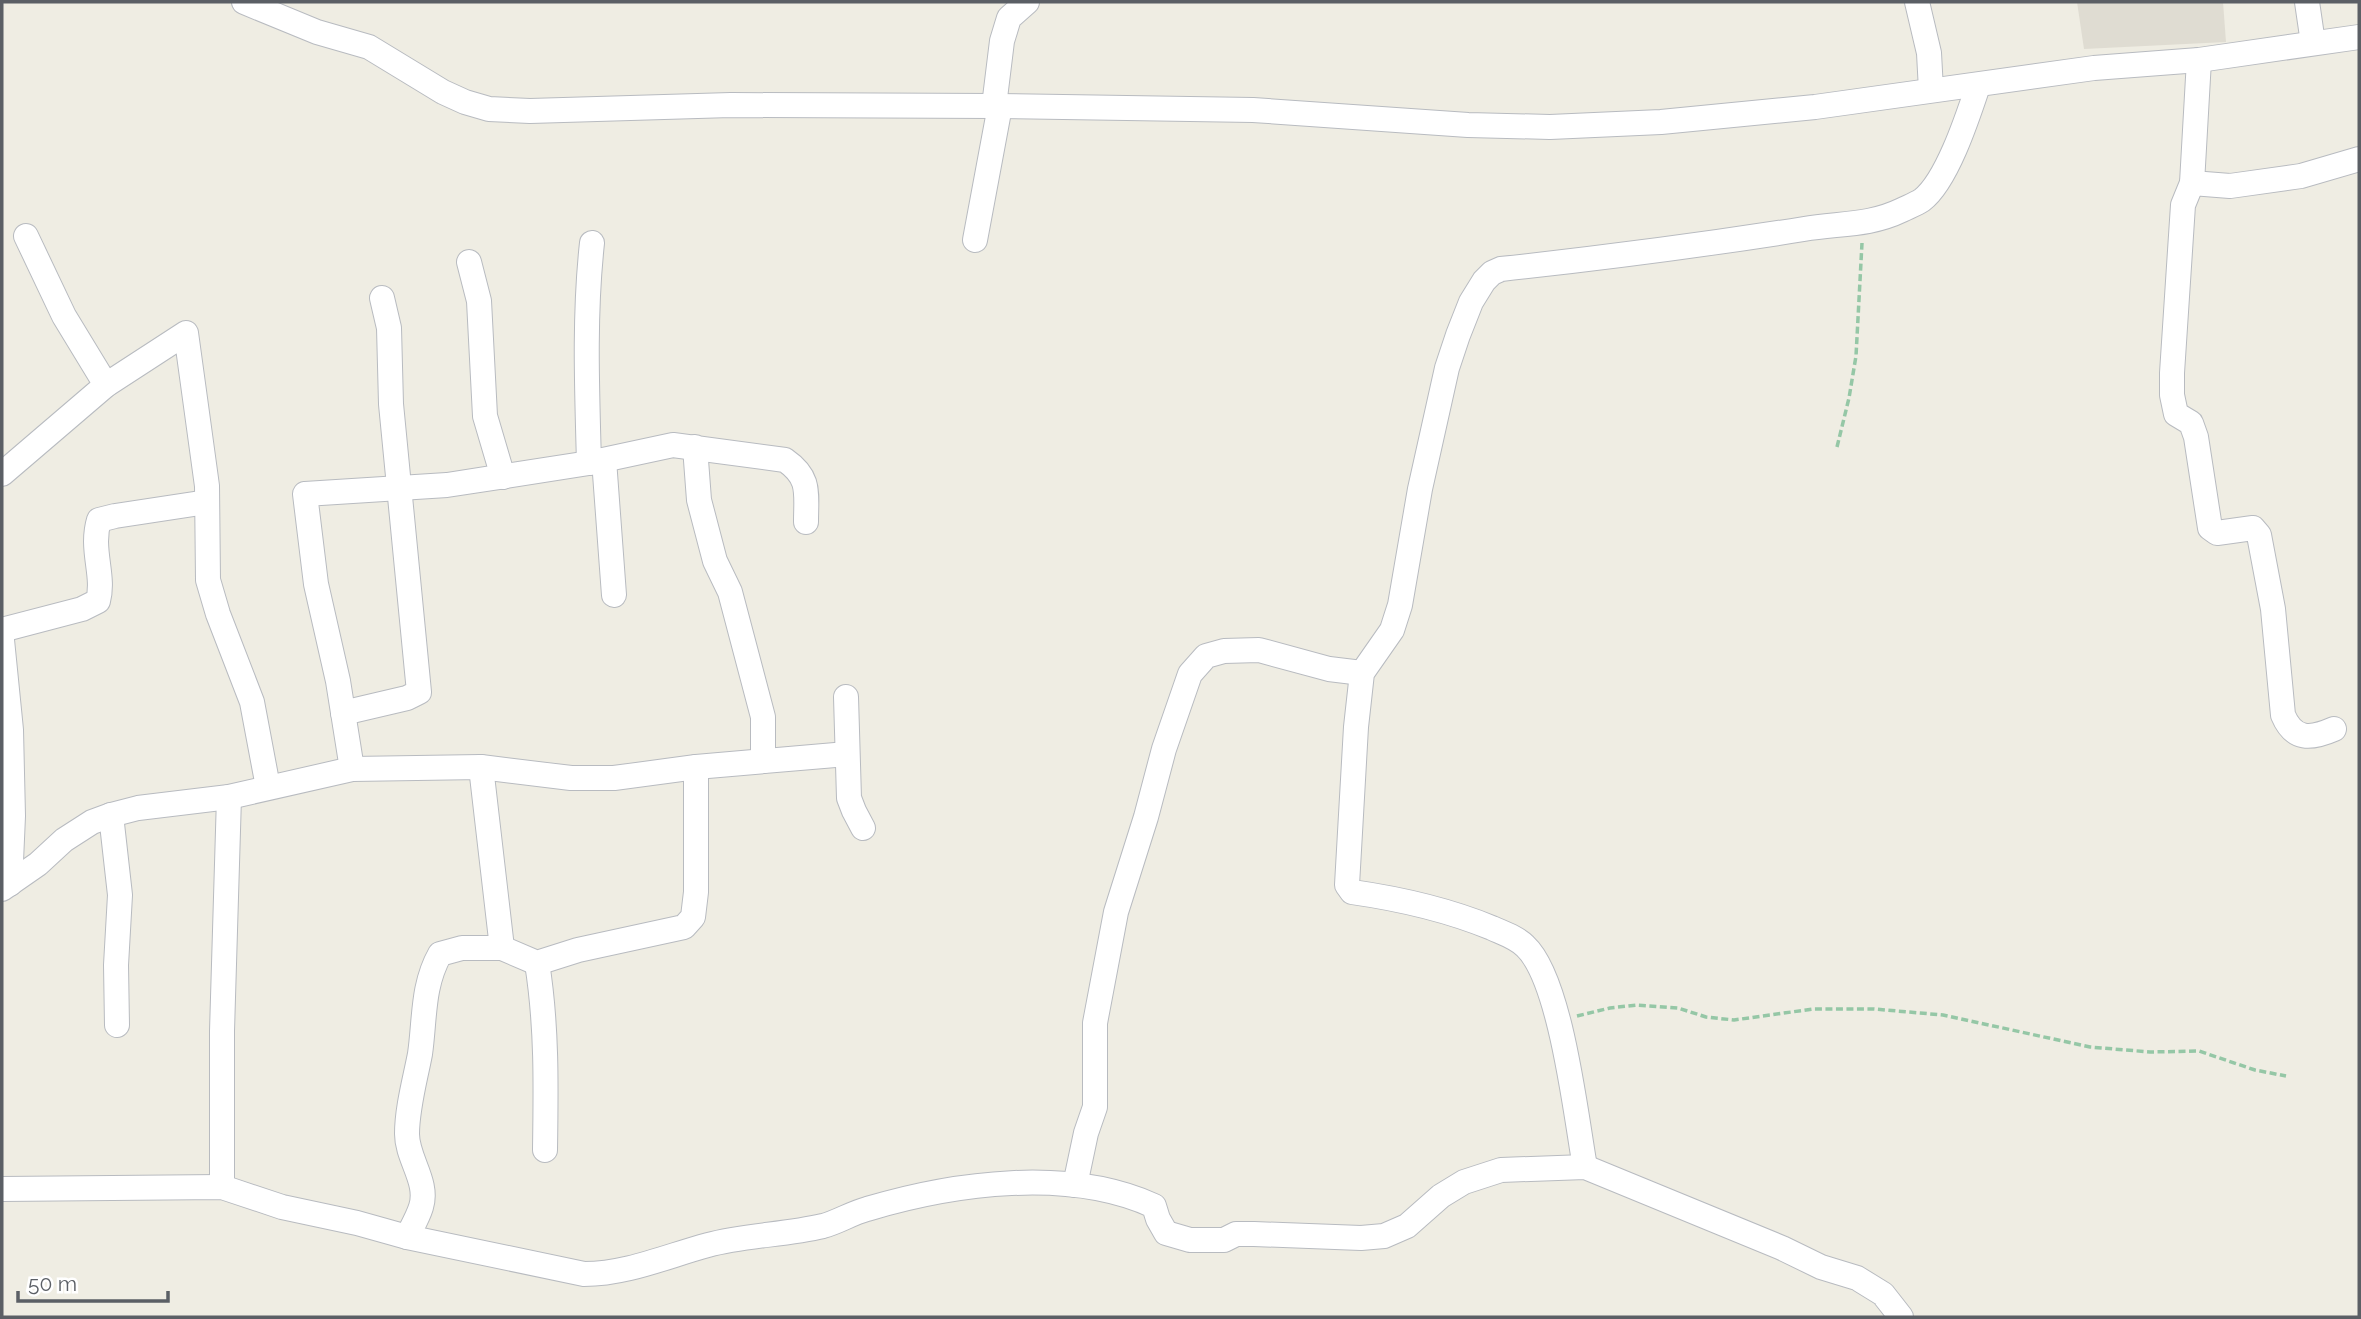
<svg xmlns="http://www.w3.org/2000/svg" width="2361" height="1319" font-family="Raleway,sans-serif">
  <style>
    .education { fill: #dfdcd2 }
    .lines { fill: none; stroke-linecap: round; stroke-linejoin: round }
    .minor-casing { stroke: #b8bbc0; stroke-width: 26 }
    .path { stroke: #95c7a6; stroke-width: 3.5; stroke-dasharray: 7 3.5; stroke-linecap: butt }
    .minor { stroke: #fff; stroke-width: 24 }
  </style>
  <rect width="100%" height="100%" fill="#efede3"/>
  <polygon class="education" points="2077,2 2223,2 2226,42 2084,49"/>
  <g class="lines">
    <g class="minor-casing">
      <g id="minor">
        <polyline points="244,2 317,32 369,47 443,92 465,102 489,109 530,111 731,105 994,106 1253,110 1468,125 1550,127 1661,122 1815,107 2094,68 2199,60 2359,37"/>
        <polyline points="1917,2 1929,53 1931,90"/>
        <polyline points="2307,2 2313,43"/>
        <path d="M2199 60 2192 183 2183 205 2172 373V395L2176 414 2191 423 2196 437 2210 528 2217 533 2253 528 2259 535 2273 609 2283 715C2294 741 2311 739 2334 729"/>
        <polyline points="994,106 1002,41 1009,18 1027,2"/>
        <polyline points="2192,183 2230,186 2301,176 2359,159"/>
        <polyline points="26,236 64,316 106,385"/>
        <polyline points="975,240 1000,106"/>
        <polyline points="469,262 479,301 485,416 503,477"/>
        <polyline points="695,447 699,500 715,561 730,592 763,717 763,761"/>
        <polyline points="604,460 614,595"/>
        <path d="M589 463C587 390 584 316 592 243"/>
        <polyline points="2,474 106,385 186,333 207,486 208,580 218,614 252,702 268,787"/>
        <path d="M2 630 82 609 98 601C105 575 90 550 99 520L115 516 207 502"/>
        <polyline points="2,640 11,730 13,816 10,884"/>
        <polyline points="846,697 849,798 854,811 863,828"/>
        <polyline points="343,713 407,698 419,692 391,404 389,328 382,298"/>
        <polyline points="481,767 502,948"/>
        <path d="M352 769 338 681 316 584 305 494 447 485 589 463 673 445 785 460C811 478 806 493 806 522"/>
        <polyline points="111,815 120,895 116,965 117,1025"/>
        <polyline points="2,889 38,864 64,840 92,822 111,815 138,808 229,797 352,769 481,767 571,778 614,778 696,767 847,754"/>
        <path d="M537 963C547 1025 546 1087 545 1150"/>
        <path d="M1585 1167C1576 1117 1561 979 1525 946 1516 937 1503 933 1492 928 1446 909 1401 899 1352 892L1347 885 1356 727 1362 673 1392 630 1400 605 1420 489 1447 368 1458 335 1471 302 1484 281 1492 273 1501 269C1603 258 1703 245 1804 229 1839 223 1869 226 1902 210 1908 207 1916 204 1922 200 1947 181 1968 116 1978 86"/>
        <polyline points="1075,1185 1086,1133 1095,1107 1095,1023 1116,912 1146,817 1164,749 1190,674 1206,656 1224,651 1259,650 1329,669 1362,673"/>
        <polyline points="222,1187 222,1031 229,797"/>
        <path d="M2 1189 222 1187 282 1207 357 1223 407 1237 584 1274C627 1274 667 1256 708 1245 745 1235 785 1235 823 1226 838 1222 852 1213 867 1209 954 1183 1069 1167 1154 1206L1158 1219 1166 1233 1190 1240H1224L1236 1234H1254L1361 1238 1384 1236 1407 1226 1441 1196 1464 1182 1501 1170 1585 1167 1782 1248 1821 1267 1857 1278 1883 1294 1901 1317"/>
        <path d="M407 1237C412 1227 418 1217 421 1207 429 1182 407 1159 407 1134 407 1108 415 1080 420 1054 425 1019 422 986 440 954L462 948H502L537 963 578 950 684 927 693 917 696 892V767"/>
      </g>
    </g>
    <g class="path">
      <polyline points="1837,447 1849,398 1856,356 1862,243"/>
      <polyline points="1577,1016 1610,1008 1637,1005 1678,1008 1706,1017 1734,1020 1813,1009 1874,1009 1943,1015 2090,1047 2150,1052 2199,1051 2255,1070 2286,1076"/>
    </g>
    <use href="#minor" class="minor"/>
  </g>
  <rect width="2361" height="1319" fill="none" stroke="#5b5f65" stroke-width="7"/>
  <path d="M18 1291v10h150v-10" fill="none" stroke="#5b5f65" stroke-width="3.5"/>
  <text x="28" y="1291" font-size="21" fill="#5b5f65" stroke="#ffffff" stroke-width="5" paint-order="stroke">50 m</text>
</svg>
